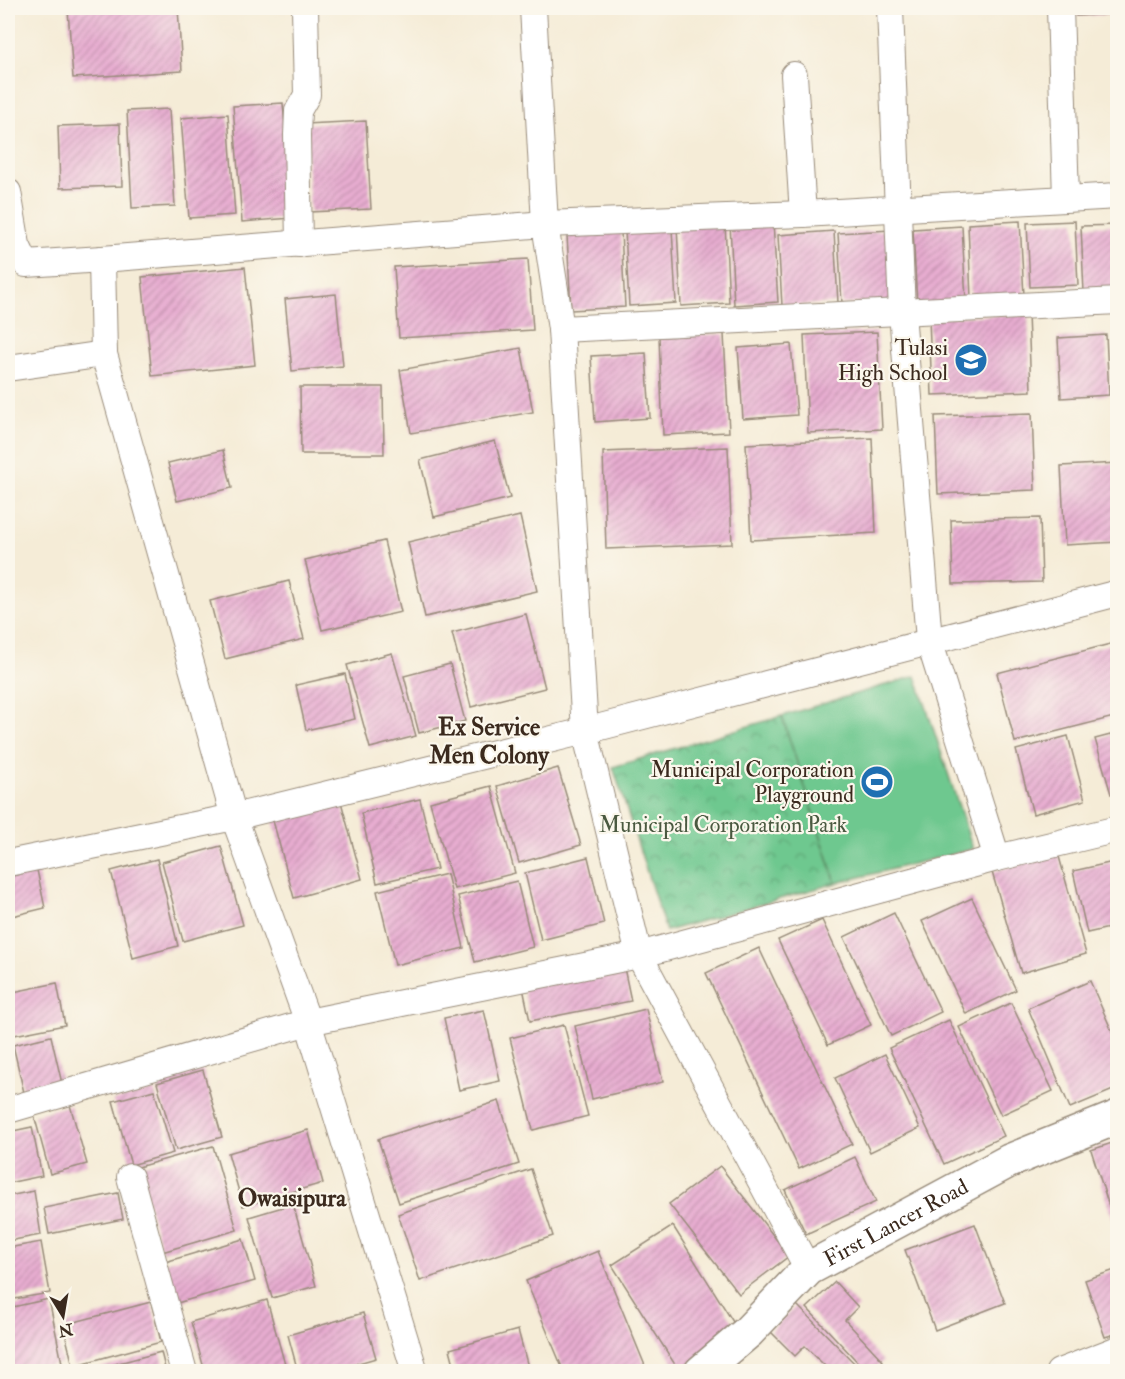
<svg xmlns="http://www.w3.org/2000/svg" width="1125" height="1379" font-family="'IM FELL Double Pica',serif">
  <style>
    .park { fill: url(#park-crowns); stroke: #547956; stroke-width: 1.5 }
    .pitch { fill: #6ec88f; stroke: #547956; stroke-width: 1.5 }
    .building { fill: url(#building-hatch) }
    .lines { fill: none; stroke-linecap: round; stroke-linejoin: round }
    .minor-casing { stroke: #988b7a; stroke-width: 28 }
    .tertiary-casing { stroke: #988b7a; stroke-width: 36 }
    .minor { stroke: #fff; stroke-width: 26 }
    .tertiary { stroke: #fff; stroke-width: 33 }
    .labels { text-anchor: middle; stroke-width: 4.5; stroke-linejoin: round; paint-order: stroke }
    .poi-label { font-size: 22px; fill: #3b2a1e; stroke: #fbf7ec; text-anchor: end }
    .park-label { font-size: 22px; fill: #4a5940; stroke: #fbf7ec }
    .street-label { font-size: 22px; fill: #3b2a1e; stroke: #fbf7ec }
    .neighbourhood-label { font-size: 24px; font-weight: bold; fill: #3b2a1e; stroke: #fbf7ec }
  </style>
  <defs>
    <pattern id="park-crowns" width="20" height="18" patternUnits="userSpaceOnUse" patternTransform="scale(1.5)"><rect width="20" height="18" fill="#6ec88f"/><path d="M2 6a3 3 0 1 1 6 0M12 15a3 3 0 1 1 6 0" fill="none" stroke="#5ca374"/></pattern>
    <pattern id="building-hatch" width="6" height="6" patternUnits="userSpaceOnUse" patternTransform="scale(1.5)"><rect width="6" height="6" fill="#e8add1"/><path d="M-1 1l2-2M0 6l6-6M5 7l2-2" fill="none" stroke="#bd8da9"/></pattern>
  </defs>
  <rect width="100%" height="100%" fill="#fbf7ec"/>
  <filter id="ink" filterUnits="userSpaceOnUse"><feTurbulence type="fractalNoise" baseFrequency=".0167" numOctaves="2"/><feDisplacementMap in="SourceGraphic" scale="12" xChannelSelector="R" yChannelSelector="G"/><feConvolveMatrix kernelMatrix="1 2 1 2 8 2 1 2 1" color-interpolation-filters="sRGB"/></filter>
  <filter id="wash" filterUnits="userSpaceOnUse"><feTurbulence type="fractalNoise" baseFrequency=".008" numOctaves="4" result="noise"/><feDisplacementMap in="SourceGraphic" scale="24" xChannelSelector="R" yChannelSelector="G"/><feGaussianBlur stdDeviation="1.35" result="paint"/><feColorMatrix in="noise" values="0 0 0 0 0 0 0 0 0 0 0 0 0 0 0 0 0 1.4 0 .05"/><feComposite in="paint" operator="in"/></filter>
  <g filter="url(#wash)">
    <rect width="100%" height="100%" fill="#f5ecd7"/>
    <polygon class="park" points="782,716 836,883 666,931 613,767"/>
    <polygon class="pitch" points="916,676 973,849 836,883 782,716"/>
    <g id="blocks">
      <g class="building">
        <polygon points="107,8 178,8 182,71 73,78 68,10"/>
        <polygon points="1076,8 1118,8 1118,14 1076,16"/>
        <polygon points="283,103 292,218 242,222 233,106"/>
        <polygon points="169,109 175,206 132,208 127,111"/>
        <polygon points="228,114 235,215 189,218 181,118"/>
        <polygon points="366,121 371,209 310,212 305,124"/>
        <polygon points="120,124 122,186 60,188 58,126"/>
        <polygon points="1020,221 1024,296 971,299 968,224"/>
        <polygon points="1075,221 1078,285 1030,287 1027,223"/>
        <polygon points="773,222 778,302 734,305 730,224"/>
        <polygon points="725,224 729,303 681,306 677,226"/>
        <polygon points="1118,225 1118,291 1084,293 1081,226"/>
        <polygon points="962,226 966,302 917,305 913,229"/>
        <polygon points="672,228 676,303 629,306 625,230"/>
        <polygon points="891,230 894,302 842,304 838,233"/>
        <polygon points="834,231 838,303 782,306 778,235"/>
        <polygon points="621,232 625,307 571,310 567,235"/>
        <polygon points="528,259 533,330 399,338 394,267"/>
        <polygon points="245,267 255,365 152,376 142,277"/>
        <polygon points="336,294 343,366 292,371 285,299"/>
        <polygon points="1028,314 1031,391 932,395 929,318"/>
        <polygon points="877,332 882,429 808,433 804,335"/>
        <polygon points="724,334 729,432 663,435 659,337"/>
        <polygon points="1106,335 1109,395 1061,398 1058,338"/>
        <polygon points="791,344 797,415 743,419 738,348"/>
        <polygon points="521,348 533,412 411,433 400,370"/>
        <polygon points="646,353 650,418 595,422 591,356"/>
        <polygon points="300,387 383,387 384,454 301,454"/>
        <polygon points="1032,413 1035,490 938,494 935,416"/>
        <polygon points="872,438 876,533 751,540 746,444"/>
        <polygon points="495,441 510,498 434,517 420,460"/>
        <polygon points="728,447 732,544 606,549 603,452"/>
        <polygon points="223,450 232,488 177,501 168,463"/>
        <polygon points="1118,463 1118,542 1065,545 1061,466"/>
        <polygon points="520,516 537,591 425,617 408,542"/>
        <polygon points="1040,518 1042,582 953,584 951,520"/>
        <polygon points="384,541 401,612 322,630 305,560"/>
        <polygon points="289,581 304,639 225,659 210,601"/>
        <polygon points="526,614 545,688 471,707 452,633"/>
        <polygon points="1118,642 1118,716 1015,742 997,673"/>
        <polygon points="392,653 416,736 370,748 347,665"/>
        <polygon points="450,664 465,721 419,733 404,676"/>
        <polygon points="345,674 355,719 306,730 296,685"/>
        <polygon points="1118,733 1118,792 1111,794 1095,739"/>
        <polygon points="1068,736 1085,800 1033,814 1016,750"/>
        <polygon points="558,768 581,845 519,863 497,786"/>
        <polygon points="491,786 515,873 454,889 430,802"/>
        <polygon points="340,798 362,879 294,898 272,817"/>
        <polygon points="420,799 437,869 377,883 361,813"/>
        <polygon points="221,846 243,925 183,941 162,862"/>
        <polygon points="1058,853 1086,954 1021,973 992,872"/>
        <polygon points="588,857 604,924 541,940 525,873"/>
        <polygon points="157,859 178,946 133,958 111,871"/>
        <polygon points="1118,861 1118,926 1087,933 1073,871"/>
        <polygon points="37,870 45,908 8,917 8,877"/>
        <polygon points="447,874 464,948 395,965 377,891"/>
        <polygon points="517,881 533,947 475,962 458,896"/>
        <polygon points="972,898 1016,990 966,1014 922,921"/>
        <polygon points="894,913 941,1012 891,1036 844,937"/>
        <polygon points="822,920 871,1025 828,1045 778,940"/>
        <polygon points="759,948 852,1144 799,1169 706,973"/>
        <polygon points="623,963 631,1001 530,1021 522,983"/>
        <polygon points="1090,981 1118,1045 1118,1088 1070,1108 1028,1008"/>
        <polygon points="57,983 65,1025 9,1036 8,993"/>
        <polygon points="1011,1003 1053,1091 1001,1115 959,1027"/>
        <polygon points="646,1009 663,1082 592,1099 575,1026"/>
        <polygon points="484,1010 500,1081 459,1090 444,1018"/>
        <polygon points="949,1020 1004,1136 944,1164 889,1048"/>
        <polygon points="564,1025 588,1116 533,1130 510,1038"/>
        <polygon points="51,1036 63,1088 25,1097 13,1045"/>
        <polygon points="885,1054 920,1128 870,1152 835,1078"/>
        <polygon points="203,1070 222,1137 176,1150 157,1083"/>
        <polygon points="154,1090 173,1153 131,1165 113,1101"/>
        <polygon points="499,1101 519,1164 399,1203 378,1139"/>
        <polygon points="70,1105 87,1164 50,1174 34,1115"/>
        <polygon points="32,1127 42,1176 8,1183 8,1132"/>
        <polygon points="308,1130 323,1183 243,1206 228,1153"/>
        <polygon points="1118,1141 1118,1231 1117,1231 1091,1150"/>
        <polygon points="213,1146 237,1230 162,1252 138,1167"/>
        <polygon points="855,1157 876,1202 806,1234 785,1190"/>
        <polygon points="720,1166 789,1256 739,1294 669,1204"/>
        <polygon points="531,1169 553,1236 420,1281 398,1214"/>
        <polygon points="34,1191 41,1235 8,1241 8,1196"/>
        <polygon points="118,1193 123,1219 49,1234 44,1208"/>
        <polygon points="293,1204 316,1286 272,1298 249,1217"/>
        <polygon points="975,1224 1005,1303 935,1330 905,1250"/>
        <polygon points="673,1226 740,1333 679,1371 612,1265"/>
        <polygon points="243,1239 255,1281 177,1303 165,1262"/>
        <polygon points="41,1242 50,1293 8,1300 8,1248"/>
        <polygon points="598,1251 646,1368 637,1372 564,1372 526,1281"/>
        <polygon points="1118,1269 1118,1333 1105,1337 1085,1280"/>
        <polygon points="835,1282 858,1307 845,1320 883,1361 872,1372 867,1372 807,1308"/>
        <polygon points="49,1299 62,1363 22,1372 9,1372 8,1308"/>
        <polygon points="267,1300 287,1372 205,1372 191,1322"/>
        <polygon points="151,1302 161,1342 73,1366 63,1325"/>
        <polygon points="797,1305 863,1372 831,1372 805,1346 795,1356 770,1331"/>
        <polygon points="363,1313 376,1358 328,1372 298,1372 288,1335"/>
        <polygon points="518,1330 528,1367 510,1372 456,1372 450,1349"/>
        <polygon points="161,1352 166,1372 88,1372 88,1371"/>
      </g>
    </g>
  </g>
  <g filter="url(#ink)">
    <use href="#blocks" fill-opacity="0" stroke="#988b7a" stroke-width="1.5"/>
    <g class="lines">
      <g class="minor-casing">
        <g id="minor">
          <polyline points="533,8 545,224 561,329 585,731 639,955 808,1269"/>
          <polyline points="890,8 902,313 929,640 997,858"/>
          <polyline points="1060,8 1066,198"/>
          <polyline points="794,75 803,214"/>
          <polyline points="8,192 17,245 26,264 102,259 545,224 803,214 1118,196"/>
          <polyline points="299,244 297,135 298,111 307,95 305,8"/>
          <polyline points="102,259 104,354 234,817 308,1022 415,1372"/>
          <polyline points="561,329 1118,301"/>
          <polyline points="8,368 104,354"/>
          <polyline points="8,863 234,817 585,731 1118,593"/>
          <polyline points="8,1110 308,1022 639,955 997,858 1118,829"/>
          <polyline points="130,1177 184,1372"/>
          <polyline points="1059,1372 1118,1349"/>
        </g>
      </g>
      <g class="tertiary-casing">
        <g id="tertiary">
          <path id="s1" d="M701 1372 748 1332 808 1269 1009 1161 1118 1117"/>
        </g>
      </g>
      <use href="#minor" class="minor"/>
      <use href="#tertiary" class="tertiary"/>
    </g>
  </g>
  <defs>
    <g id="university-disc" transform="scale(1.725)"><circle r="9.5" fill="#1f6fb2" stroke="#fbf7ec"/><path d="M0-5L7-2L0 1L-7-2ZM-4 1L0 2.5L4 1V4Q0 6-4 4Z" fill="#fff"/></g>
    <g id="stadium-disc" transform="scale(1.725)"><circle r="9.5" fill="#1f6fb2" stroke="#fbf7ec"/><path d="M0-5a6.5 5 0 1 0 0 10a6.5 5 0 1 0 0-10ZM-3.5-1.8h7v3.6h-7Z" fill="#fff"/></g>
  </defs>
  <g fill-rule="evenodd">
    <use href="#university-disc" x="971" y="360"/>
    <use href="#stadium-disc" x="877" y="782"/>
  </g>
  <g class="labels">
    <g class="poi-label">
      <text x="948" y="355">Tulasi<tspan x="948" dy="25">High School</tspan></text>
      <text x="854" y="777">Municipal Corporation<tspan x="854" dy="25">Playground</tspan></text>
    </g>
    <g class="park-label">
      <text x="723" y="832">Municipal Corporation Park</text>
    </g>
    <g class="street-label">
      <text dy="8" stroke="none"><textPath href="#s1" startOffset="248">First Lancer Road</textPath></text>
    </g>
    <g class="neighbourhood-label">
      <text x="489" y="735">Ex Service<tspan x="489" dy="28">Men Colony</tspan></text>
      <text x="292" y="1206">Owaisipura</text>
    </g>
  </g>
  <rect width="1125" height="1379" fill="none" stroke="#fbf7ec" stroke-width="30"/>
  <g transform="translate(63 1316) rotate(169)" stroke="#fbf7ec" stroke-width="4.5" paint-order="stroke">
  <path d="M0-4.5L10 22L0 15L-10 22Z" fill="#3b2a1e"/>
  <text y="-9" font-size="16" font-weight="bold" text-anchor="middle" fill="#3b2a1e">N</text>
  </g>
</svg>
